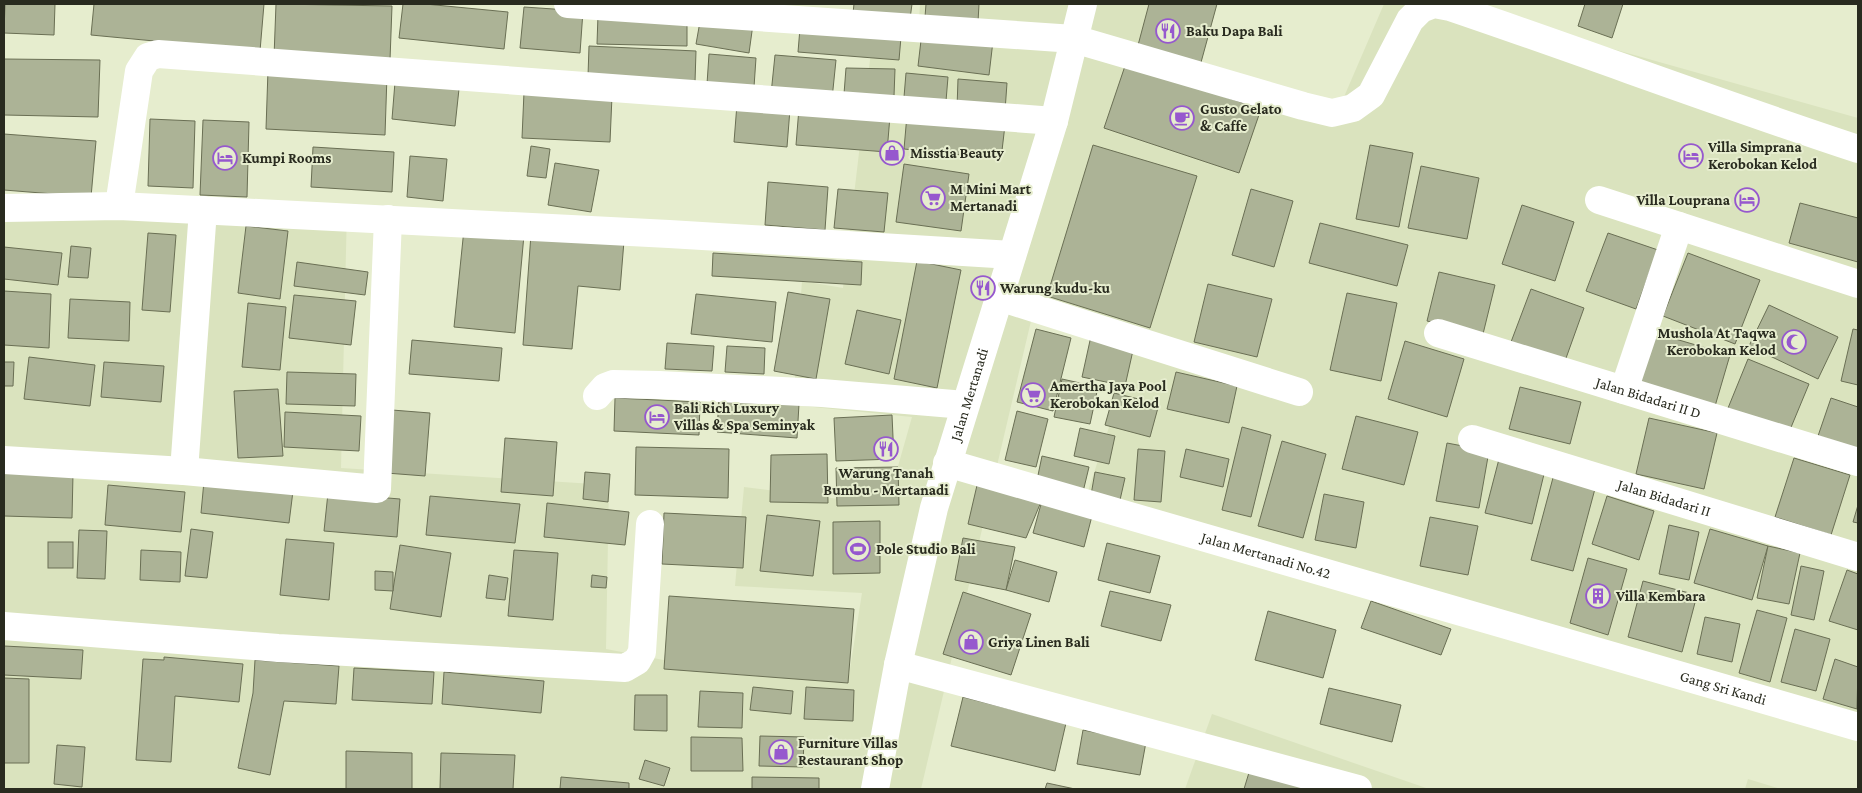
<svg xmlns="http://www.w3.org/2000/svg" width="1862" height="793" font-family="'Crimson Pro',serif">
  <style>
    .built { fill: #dae3be }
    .building { fill: #acb396; stroke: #6a6f54 }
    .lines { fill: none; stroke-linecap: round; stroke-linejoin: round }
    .minor { stroke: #fff; stroke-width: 28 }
    .tertiary { stroke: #fff; stroke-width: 28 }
    .labels { text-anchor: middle; stroke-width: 4; stroke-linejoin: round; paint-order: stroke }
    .poi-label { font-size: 15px; font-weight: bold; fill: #292b1f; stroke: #e6edce; text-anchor: start }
    .street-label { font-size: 15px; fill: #292b1f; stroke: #e6edce }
  </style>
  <rect width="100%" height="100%" fill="#e6edce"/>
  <g class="built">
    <polygon points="920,4 1188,4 1166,65 1331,127 1384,4 1453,4 1858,118 1858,732 1088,491 1138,339 1035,304 921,789 4,789 4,205 347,208 341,468 609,485 606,649 674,662 849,675 862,593 735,586 744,487 887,505 912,417 793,405 802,281 843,288 874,26 918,36"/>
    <polygon points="1212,714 1429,789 1185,789"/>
    <polygon points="1748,779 1781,789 1745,789"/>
  </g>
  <g class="building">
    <polygon points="5,4 55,4 54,35 4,33"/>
    <polygon points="94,4 264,4 260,51 91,35"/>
    <polygon points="276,4 392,6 390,60 274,57"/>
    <polygon points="403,4 425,4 508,12 504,49 399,38"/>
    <polygon points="854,4 912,4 910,19 853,13"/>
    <polygon points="926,4 979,4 978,22 925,17"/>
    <polygon points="1149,4 1217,4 1200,66 1137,49"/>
    <polygon points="1585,4 1623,4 1612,38 1578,26"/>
    <polygon points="524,7 583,11 580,53 520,48"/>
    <polygon points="598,15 687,18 687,46 597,44"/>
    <polygon points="701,16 753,24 749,53 696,44"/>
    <polygon points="800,28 901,37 899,60 798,52"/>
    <polygon points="922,32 993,41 989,75 918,66"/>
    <polygon points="589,46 696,51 695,82 588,76"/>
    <polygon points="709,54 756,58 754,87 707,84"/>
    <polygon points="775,55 836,60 832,99 771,94"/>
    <polygon points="4,59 100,60 98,117 4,115"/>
    <polygon points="1126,63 1261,109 1239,173 1104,128"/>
    <polygon points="846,68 895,69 894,96 844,94"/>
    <polygon points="268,70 387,75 385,135 266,129"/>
    <polygon points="906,73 948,77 946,101 904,97"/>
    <polygon points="958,79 1007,83 1005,111 957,108"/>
    <polygon points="395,82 459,89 455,126 392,119"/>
    <polygon points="524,92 612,96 610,142 522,138"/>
    <polygon points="737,104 790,109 787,147 734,142"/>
    <polygon points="799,108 890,116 887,152 796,145"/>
    <polygon points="907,115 1005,125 1001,159 904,149"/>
    <polygon points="150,119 195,121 193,188 148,186"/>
    <polygon points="203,120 249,122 247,197 200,195"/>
    <polygon points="4,134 96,141 91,197 4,190"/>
    <polygon points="1093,145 1197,176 1150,328 1047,296"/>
    <polygon points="1370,145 1413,153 1399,227 1356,219"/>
    <polygon points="531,146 550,149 546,178 527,176"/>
    <polygon points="313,147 394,152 392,192 311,187"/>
    <polygon points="410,156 447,159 443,201 407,197"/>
    <polygon points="555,163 599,170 591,212 548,205"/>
    <polygon points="904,164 969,174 961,231 896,222"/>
    <polygon points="1421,166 1479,178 1467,239 1408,228"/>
    <polygon points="768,182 828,187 825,230 765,225"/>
    <polygon points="838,189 888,193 884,232 834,228"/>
    <polygon points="1251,189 1293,201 1274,267 1232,255"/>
    <polygon points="1800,203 1858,218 1858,262 1789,243"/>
    <polygon points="1522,205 1574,222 1555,281 1502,264"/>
    <polygon points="1320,223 1408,245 1397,286 1309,263"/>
    <polygon points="246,226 288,231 280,299 238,293"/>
    <polygon points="464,229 524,235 515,333 454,327"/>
    <polygon points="148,233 176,235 170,312 142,310"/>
    <polygon points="1608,233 1658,250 1636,309 1586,291"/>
    <polygon points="531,234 624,241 620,290 578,286 572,349 523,345"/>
    <polygon points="71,246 91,248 88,278 68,277"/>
    <polygon points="4,247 62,253 58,285 4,279"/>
    <polygon points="713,253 862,262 861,285 712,276"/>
    <polygon points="1688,253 1760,280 1735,344 1663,316"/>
    <polygon points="917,261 961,270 937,388 894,379"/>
    <polygon points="297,262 368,272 365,295 294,286"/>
    <polygon points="1439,272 1495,285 1483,334 1427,321"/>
    <polygon points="1208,284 1272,299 1257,357 1194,342"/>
    <polygon points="1531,289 1584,308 1565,361 1511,342"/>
    <polygon points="4,291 51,294 49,348 4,345"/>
    <polygon points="788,292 830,299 816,379 774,371"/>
    <polygon points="1347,293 1397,303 1381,381 1330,370"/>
    <polygon points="696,294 776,302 772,342 691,334"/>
    <polygon points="294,295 356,301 351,345 289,338"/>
    <polygon points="70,299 130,302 129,341 68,338"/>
    <polygon points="248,303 286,307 280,370 242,367"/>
    <polygon points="1769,305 1838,337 1818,379 1749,346"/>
    <polygon points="857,310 901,320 889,374 845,364"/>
    <polygon points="1036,329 1071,338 1053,411 1017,402"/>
    <polygon points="1853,329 1858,330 1858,385 1841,381"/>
    <polygon points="1655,333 1730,355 1713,413 1637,392"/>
    <polygon points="1091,336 1134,346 1125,386 1082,377"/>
    <polygon points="412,340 502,348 499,381 409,374"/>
    <polygon points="1405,341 1464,359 1447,417 1388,399"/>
    <polygon points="667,343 714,346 712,371 665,369"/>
    <polygon points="727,346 765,348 764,374 725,372"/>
    <polygon points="29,357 95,365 90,406 24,399"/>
    <polygon points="1748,359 1809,384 1787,437 1726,413"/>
    <polygon points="4,362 14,362 13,386 4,386"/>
    <polygon points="104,362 164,366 161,402 101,397"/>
    <polygon points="287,372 356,374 355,406 286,404"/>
    <polygon points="1176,372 1237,386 1229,423 1167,409"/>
    <polygon points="1062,379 1098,387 1090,424 1054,417"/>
    <polygon points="1520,387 1581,402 1570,444 1509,429"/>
    <polygon points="278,389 283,456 238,458 234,391"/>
    <polygon points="1114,393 1159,404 1150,437 1105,425"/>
    <polygon points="615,398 700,402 699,435 614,431"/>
    <polygon points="719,398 799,404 797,438 717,432"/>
    <polygon points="1831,398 1858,407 1858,449 1818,436"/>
    <polygon points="392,410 430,413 425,476 386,473"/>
    <polygon points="1017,411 1048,419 1036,467 1005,460"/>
    <polygon points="285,412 361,416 359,451 284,447"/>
    <polygon points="892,415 894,459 836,461 834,418"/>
    <polygon points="1356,416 1418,432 1404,485 1342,469"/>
    <polygon points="1649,418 1717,433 1704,489 1636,474"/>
    <polygon points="1242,427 1271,435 1251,517 1222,510"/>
    <polygon points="1080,428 1115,436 1109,464 1074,456"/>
    <polygon points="505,438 557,442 553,496 501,492"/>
    <polygon points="1282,441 1326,454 1303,538 1258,526"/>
    <polygon points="1447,443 1489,451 1479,508 1436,501"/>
    <polygon points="636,447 729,449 728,498 635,495"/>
    <polygon points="1138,449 1165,451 1161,502 1134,500"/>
    <polygon points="1186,449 1229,459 1223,487 1180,477"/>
    <polygon points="827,454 828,503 770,502 771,455"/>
    <polygon points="1042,456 1089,467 1082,496 1036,485"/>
    <polygon points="1794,458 1850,475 1831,535 1775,517"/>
    <polygon points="1499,459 1545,470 1532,524 1485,513"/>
    <polygon points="898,467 899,505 837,506 836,468"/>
    <polygon points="4,472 73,474 72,518 4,516"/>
    <polygon points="585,472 610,474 608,502 583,499"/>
    <polygon points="1095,472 1125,478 1120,500 1091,495"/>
    <polygon points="1554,474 1596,485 1573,571 1531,560"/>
    <polygon points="204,481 293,491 289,523 201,513"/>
    <polygon points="978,481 1043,497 1026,538 968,524"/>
    <polygon points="108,485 185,492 181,532 105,525"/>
    <polygon points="328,493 400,499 397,537 324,531"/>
    <polygon points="1324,494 1364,502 1356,548 1315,540"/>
    <polygon points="430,496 520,504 515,543 426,535"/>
    <polygon points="1607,496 1654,511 1639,560 1592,544"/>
    <polygon points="1043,497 1093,512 1084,547 1033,533"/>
    <polygon points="547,503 629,512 625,545 544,537"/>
    <polygon points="1858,505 1858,523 1853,522"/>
    <polygon points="664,513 746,517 743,568 662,564"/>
    <polygon points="767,515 820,521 813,576 760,571"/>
    <polygon points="1430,517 1478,526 1468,575 1420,566"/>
    <polygon points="880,521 880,573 833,574 833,522"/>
    <polygon points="1669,525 1699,532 1689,580 1659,574"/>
    <polygon points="191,529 213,532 207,578 185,576"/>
    <polygon points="1710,529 1768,546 1752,600 1694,583"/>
    <polygon points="79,530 107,531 105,579 77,578"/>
    <polygon points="963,538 1015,547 1006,590 955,580"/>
    <polygon points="286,539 334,543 329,600 280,595"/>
    <rect x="48" y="542" width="25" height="26"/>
    <polygon points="1107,543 1160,556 1150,593 1098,580"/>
    <polygon points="400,545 451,553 441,617 390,609"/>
    <polygon points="1768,546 1800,553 1789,604 1757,598"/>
    <polygon points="141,550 181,552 180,582 140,580"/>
    <polygon points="514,550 558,553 553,620 508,616"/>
    <polygon points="1588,558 1627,569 1608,635 1570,623"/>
    <polygon points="1015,560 1057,572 1049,602 1006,590"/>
    <polygon points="1801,566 1824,571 1814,620 1791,615"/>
    <polygon points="1847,570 1858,574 1858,630 1829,621"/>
    <polygon points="375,571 393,572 393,591 375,590"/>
    <polygon points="489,575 508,578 505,600 486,598"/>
    <polygon points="592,575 607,577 606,588 591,587"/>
    <polygon points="1643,581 1697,595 1682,652 1628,637"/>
    <polygon points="1110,591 1171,605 1161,641 1101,626"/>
    <polygon points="963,592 1031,614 1011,675 943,654"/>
    <polygon points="669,596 854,609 848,683 664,669"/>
    <polygon points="1371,601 1451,629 1441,655 1361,628"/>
    <polygon points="1757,610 1787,618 1770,682 1739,673"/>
    <polygon points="1268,611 1336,630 1323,678 1255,660"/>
    <polygon points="1705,617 1740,624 1732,662 1697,654"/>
    <polygon points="1795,629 1830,639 1816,691 1781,682"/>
    <polygon points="4,646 83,650 81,679 4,675"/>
    <polygon points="164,657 243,664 239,702 175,696 171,762 136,760 143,659 164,660"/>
    <polygon points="1835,659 1858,667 1857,709 1823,699"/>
    <polygon points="255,660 339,666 336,704 284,701 270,775 238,768 253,693"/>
    <polygon points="354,668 434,672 432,704 352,700"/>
    <polygon points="444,672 544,681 541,713 442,704"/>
    <polygon points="4,678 29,679 29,763 4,763"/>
    <polygon points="753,687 793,691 791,714 750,710"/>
    <polygon points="806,687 854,690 853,721 804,719"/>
    <polygon points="1329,688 1401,705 1392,742 1320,724"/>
    <polygon points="700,691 743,693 742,728 698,727"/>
    <polygon points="635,695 667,695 667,731 634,730"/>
    <polygon points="963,697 1066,723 1055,771 951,746"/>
    <polygon points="1083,730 1146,742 1140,775 1077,764"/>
    <polygon points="760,736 804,737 803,767 759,766"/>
    <polygon points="691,737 742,738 743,771 691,771"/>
    <polygon points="57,745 85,747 82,787 54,784"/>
    <polygon points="346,751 412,753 412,789 346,789"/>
    <polygon points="441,753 515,755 513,789 440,789"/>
    <polygon points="645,760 670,768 664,786 639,779"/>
    <polygon points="1251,766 1329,789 1244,789"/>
    <polygon points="561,777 629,783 629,789 560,789"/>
    <polygon points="752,777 819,778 819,789 752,789"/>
    <polygon points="1047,783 1075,789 1045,789"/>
  </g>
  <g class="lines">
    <g class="minor">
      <path d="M568 4 1074 39 1303 106 1332 113 1353 108 1371 95 1410 20 1421 9 1434 4 1450 7C1586 53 1721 104 1858 149"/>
      <polyline points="1599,200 1858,284"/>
      <polyline points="119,206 139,71 148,57 158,54 1054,121"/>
      <polyline points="4,208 119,206 669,234 1012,255"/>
      <polyline points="999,297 1299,392"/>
      <path id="s1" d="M1438 333 1858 462"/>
      <polyline points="1624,390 1679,226"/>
      <polyline points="597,396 605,387 613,384 659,385 822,393 965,405"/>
      <path id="s2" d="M1472 439 1858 557"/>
      <polyline points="4,460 184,471 377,489 388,219"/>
      <path id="s3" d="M947 463 1858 727"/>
      <polyline points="184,471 203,210"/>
      <polyline points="4,626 278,648 625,668 637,661 642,652 650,524"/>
      <polyline points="898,665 1358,789"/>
    </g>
    <path class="tertiary" id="s4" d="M875 789 898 665 934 508 1054 121 1083 4"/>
  </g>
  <defs>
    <g id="restaurant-ring" transform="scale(1.25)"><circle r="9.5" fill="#e6edce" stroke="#9658ce" stroke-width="1.5"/><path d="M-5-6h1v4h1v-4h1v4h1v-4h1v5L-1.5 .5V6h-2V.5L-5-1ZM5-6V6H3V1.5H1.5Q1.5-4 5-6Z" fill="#9658ce"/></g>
    <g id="cafe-ring" transform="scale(1.25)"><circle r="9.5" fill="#e6edce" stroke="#9658ce" stroke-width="1.5"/><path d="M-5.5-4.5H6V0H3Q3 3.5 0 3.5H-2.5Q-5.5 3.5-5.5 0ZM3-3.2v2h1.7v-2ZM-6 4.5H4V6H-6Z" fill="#9658ce"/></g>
    <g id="shop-ring" transform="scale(1.25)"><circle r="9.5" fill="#e6edce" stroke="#9658ce" stroke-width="1.5"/><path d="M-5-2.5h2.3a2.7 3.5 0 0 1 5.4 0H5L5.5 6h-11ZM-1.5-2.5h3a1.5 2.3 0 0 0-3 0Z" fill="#9658ce"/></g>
    <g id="hotel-ring" transform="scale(1.25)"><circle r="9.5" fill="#e6edce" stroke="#9658ce" stroke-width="1.5"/><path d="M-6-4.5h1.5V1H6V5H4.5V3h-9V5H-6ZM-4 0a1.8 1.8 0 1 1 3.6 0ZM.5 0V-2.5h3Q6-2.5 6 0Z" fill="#9658ce"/></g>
    <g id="supermarket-ring" transform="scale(1.25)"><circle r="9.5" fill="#e6edce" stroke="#9658ce" stroke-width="1.5"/><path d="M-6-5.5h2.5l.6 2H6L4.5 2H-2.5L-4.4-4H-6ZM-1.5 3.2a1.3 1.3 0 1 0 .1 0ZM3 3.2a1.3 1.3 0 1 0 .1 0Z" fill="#9658ce"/></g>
    <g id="mosque-ring" transform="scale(1.25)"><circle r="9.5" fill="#e6edce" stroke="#9658ce" stroke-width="1.5"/><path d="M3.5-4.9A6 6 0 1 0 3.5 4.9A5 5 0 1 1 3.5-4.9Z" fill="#9658ce"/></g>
    <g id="stadium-ring" transform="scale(1.25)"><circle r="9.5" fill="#e6edce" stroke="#9658ce" stroke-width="1.5"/><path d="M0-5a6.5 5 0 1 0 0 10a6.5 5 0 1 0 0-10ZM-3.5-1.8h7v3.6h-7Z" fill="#9658ce"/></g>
    <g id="building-ring" transform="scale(1.25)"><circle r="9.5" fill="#e6edce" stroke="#9658ce" stroke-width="1.5"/><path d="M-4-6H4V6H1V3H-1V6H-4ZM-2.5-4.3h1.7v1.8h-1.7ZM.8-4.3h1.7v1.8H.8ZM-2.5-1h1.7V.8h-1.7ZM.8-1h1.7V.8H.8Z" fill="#9658ce"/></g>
  </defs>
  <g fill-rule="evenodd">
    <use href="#restaurant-ring" x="1168" y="31"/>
    <use href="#cafe-ring" x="1182" y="118"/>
    <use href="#shop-ring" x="892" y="153"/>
    <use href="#hotel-ring" x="1691" y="156"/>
    <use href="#hotel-ring" x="225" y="158"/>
    <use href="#supermarket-ring" x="933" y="198"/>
    <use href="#hotel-ring" x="1747" y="200"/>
    <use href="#restaurant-ring" x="983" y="288"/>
    <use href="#mosque-ring" x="1794" y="342"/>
    <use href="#supermarket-ring" x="1033" y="395"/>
    <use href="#hotel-ring" x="657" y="417"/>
    <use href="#restaurant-ring" x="886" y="449"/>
    <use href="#stadium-ring" x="858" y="549"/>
    <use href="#building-ring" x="1598" y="596"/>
    <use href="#shop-ring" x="971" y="642"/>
    <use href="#shop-ring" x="781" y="752"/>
  </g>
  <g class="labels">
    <g class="poi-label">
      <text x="1186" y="36">Baku Dapa Bali</text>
      <text x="1200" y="114">Gusto Gelato<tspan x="1200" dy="17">&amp; Caffe</tspan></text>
      <text x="1708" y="152">Villa Simprana<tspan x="1708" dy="17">Kerobokan Kelod</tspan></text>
      <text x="910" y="158">Misstia Beauty</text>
      <text x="242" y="163">Kumpi Rooms</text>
      <text x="950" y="194">M Mini Mart<tspan x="950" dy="17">Mertanadi</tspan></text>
      <text x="1730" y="205" text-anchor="end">Villa Louprana</text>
      <text x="1000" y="293">Warung kudu-ku</text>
      <text x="1776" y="338" text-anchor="end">Mushola At Taqwa<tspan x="1776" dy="17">Kerobokan Kelod</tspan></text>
      <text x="1050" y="391">Amertha Jaya Pool<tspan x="1050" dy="17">Kerobokan Kelod</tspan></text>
      <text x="674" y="413">Bali Rich Luxury<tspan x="674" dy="17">Villas &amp; Spa Seminyak</tspan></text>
      <text x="886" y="478" text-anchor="middle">Warung Tanah<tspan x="886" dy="17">Bumbu - Mertanadi</tspan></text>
      <text x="876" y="554">Pole Studio Bali</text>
      <text x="1616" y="601">Villa Kembara</text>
      <text x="988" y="647">Griya Linen Bali</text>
      <text x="798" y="748">Furniture Villas<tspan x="798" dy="17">Restaurant Shop</tspan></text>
    </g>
    <g class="street-label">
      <text dy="5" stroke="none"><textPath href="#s4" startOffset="406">Jalan Mertanadi</textPath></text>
      <text dy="5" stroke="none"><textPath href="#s1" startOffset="220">Jalan Bidadari II D</textPath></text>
      <text dy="5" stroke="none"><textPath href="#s2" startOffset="201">Jalan Bidadari II</textPath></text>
      <text dy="5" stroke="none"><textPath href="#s3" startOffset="332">Jalan Mertanadi No.42</textPath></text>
      <text dy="5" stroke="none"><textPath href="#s3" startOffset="808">Gang Sri Kandi</textPath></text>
    </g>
  </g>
  <rect width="1862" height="793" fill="none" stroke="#292b1f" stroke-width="10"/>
</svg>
